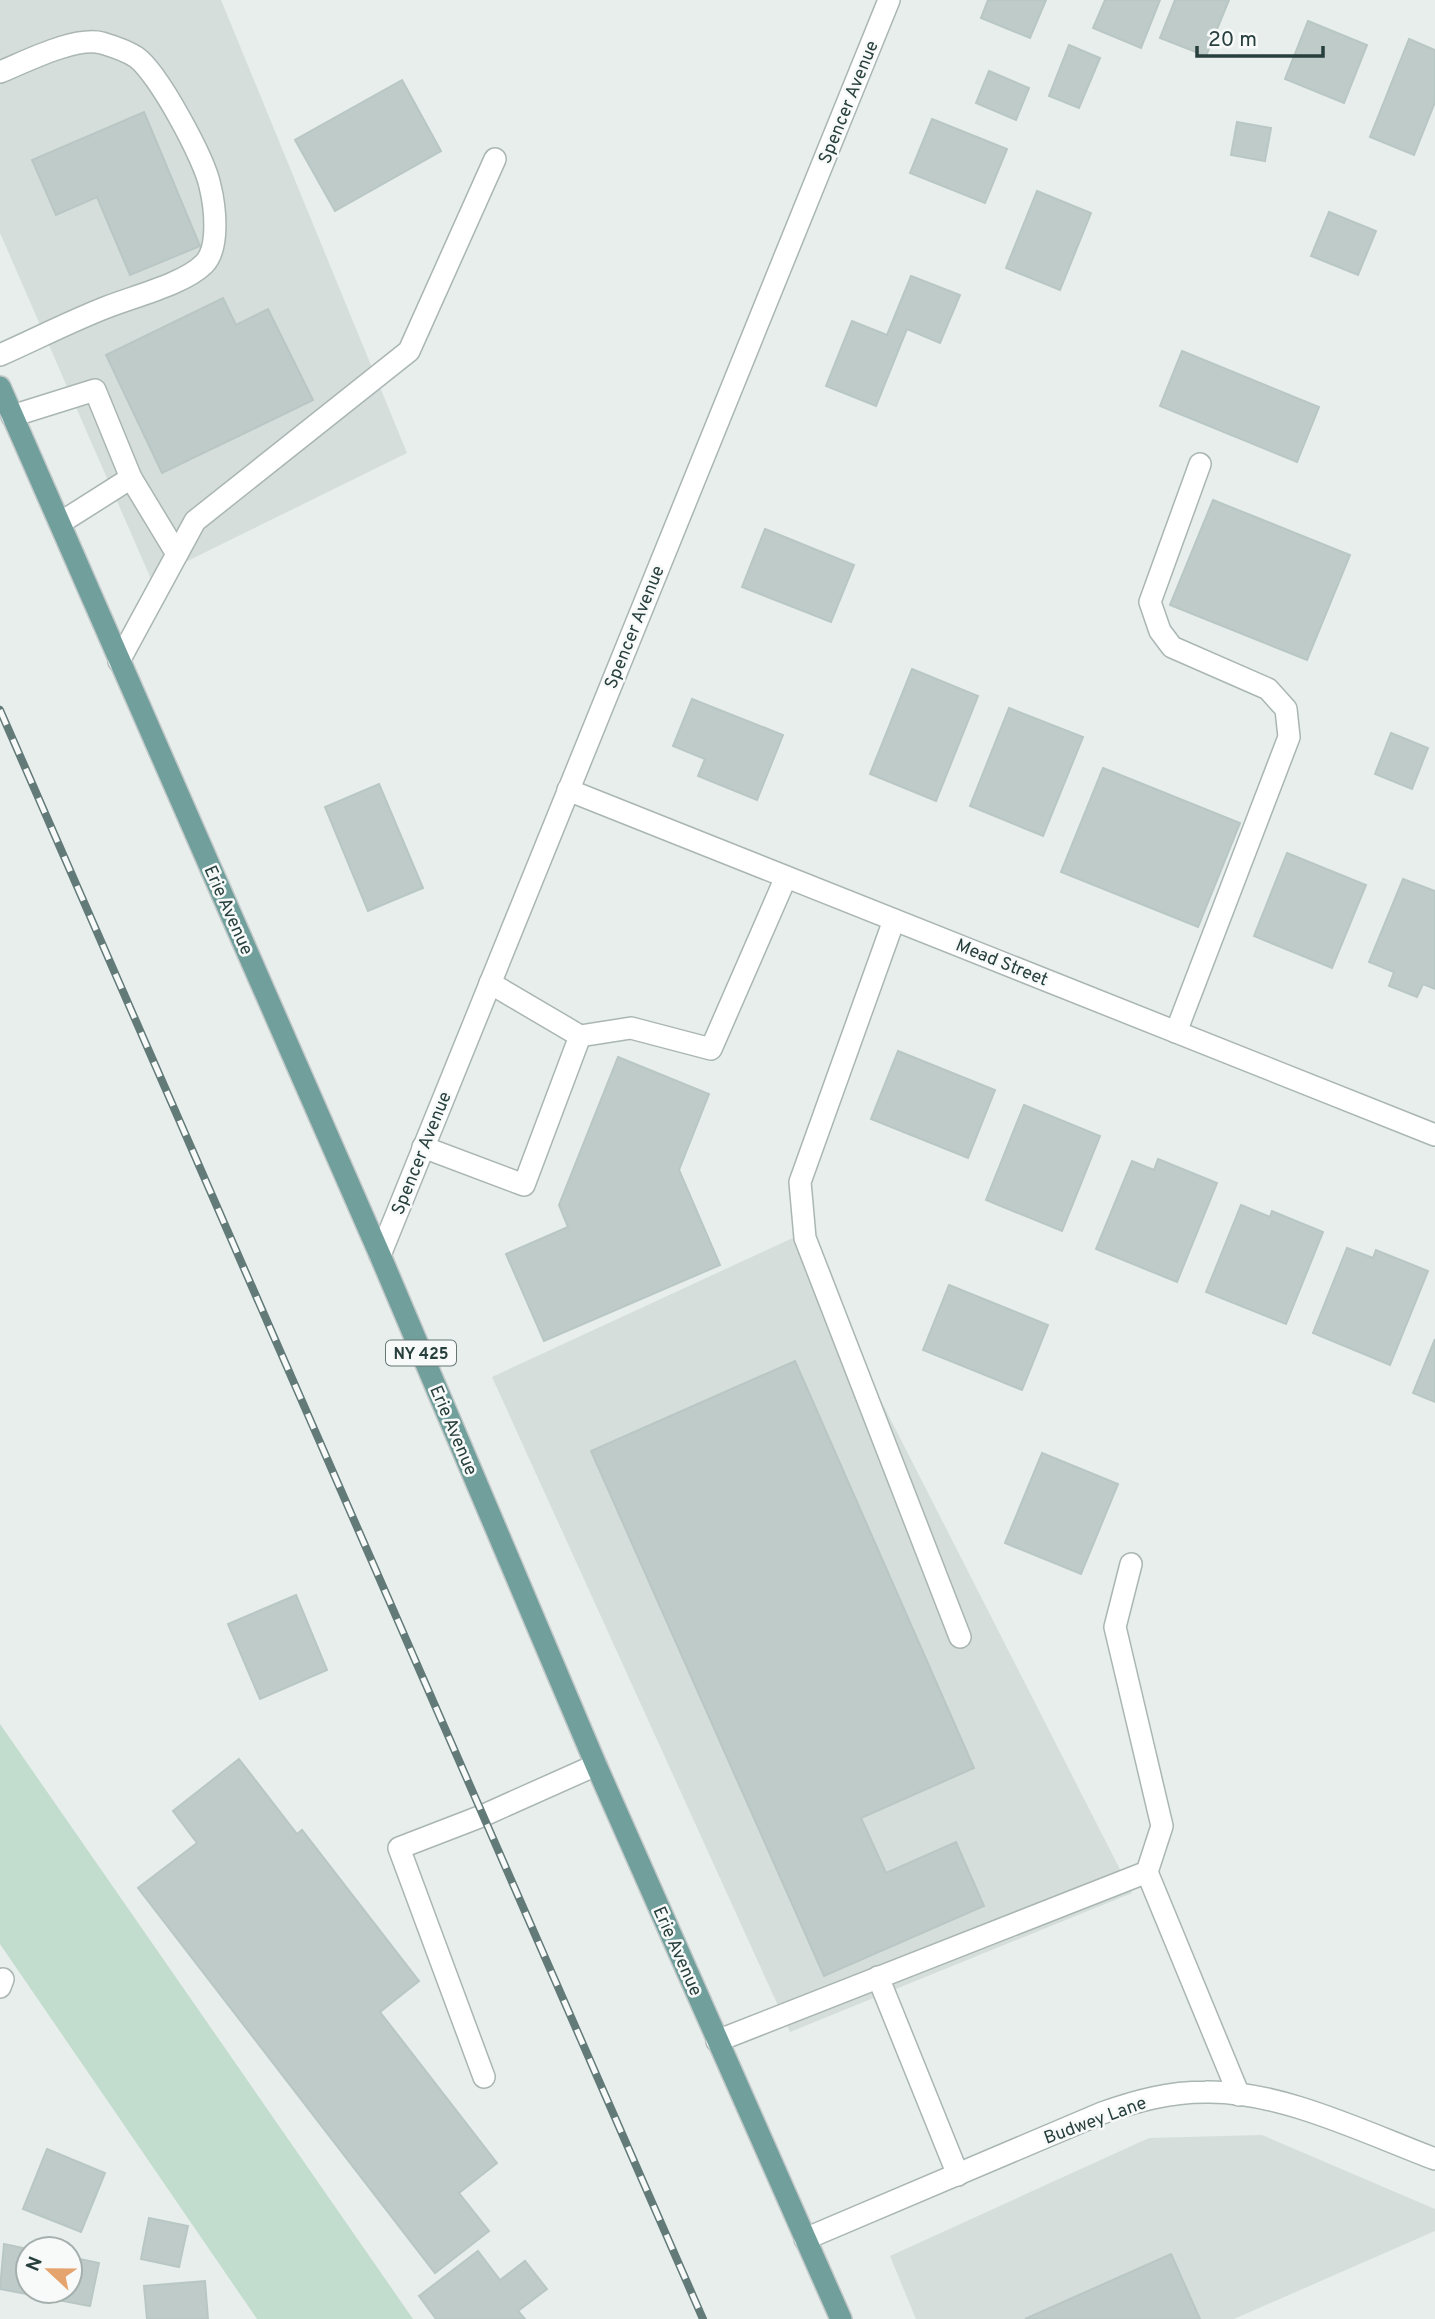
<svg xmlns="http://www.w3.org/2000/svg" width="1435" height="2319" font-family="Overpass,sans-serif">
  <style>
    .built { fill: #d5dedb }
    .green { fill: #c2dcce }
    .building { fill: #bfcbc9; stroke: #b9c7c4; stroke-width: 2 }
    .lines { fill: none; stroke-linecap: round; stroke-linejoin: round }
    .lane-casing { stroke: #aab6b4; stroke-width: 24 }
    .street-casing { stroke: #aab6b4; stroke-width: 24 }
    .primary-casing { stroke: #c3c9c9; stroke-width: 24 }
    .lane { stroke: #fff; stroke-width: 21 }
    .street { stroke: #fff; stroke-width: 21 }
    .primary { stroke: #709f9c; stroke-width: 21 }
    .rail-casing { stroke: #627a78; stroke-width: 8 }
    .rail { stroke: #f7faf9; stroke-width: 5; stroke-dasharray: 16; stroke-linecap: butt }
    .labels { text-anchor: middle; stroke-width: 5; stroke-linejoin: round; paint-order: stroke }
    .shield { fill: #f7faf9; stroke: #657775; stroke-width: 2 }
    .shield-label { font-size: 16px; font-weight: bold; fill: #273f3d }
    .street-label { font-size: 18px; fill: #273f3d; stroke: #f7faf9 }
  </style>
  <rect width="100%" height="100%" fill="#e7eeec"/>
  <g class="built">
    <polygon points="0,0 221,0 407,453 151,579 0,233"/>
    <polygon points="797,1236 1132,1893 790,2032 492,1377"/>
    <polygon points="1262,2135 1435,2209 1435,2231 1234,2319 916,2319 890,2256 1149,2138"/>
  </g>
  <polygon class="green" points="0,1724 413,2319 257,2319 0,1944"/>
  <g class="building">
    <polygon points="988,0 1046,0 1030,38 981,18"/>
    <polygon points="1105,0 1160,0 1141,48 1093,28"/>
    <polygon points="1175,0 1229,0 1206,56 1160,38"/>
    <polygon points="1308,21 1367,45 1344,103 1285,79"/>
    <polygon points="1409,39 1435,50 1435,102 1414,155 1370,137"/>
    <polygon points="1069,45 1100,58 1079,108 1049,96"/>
    <polygon points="989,71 1029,88 1016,120 976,103"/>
    <polygon points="402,80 441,151 335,211 295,140"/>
    <polygon points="144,112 200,246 130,275 97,197 56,215 32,160"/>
    <polygon points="932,119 1007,149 985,203 910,173"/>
    <polygon points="1237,122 1271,128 1265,161 1231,155"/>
    <polygon points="1037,191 1091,213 1060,290 1006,268"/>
    <polygon points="1329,212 1376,231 1358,275 1311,256"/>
    <polygon points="911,276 960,295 940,343 907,329 876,406 826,386 852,321 887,335"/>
    <polygon points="223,298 236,325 268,309 313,400 162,473 106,355"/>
    <polygon points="1182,351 1319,407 1297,462 1160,406"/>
    <polygon points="1213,500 1350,555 1307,660 1170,605"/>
    <polygon points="765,529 854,565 831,622 742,587"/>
    <polygon points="912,669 978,696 936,801 870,774"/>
    <polygon points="692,699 783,735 757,800 698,776 705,759 673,746"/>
    <polygon points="1009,708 1083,737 1043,836 970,806"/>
    <polygon points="1391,733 1428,748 1412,789 1375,774"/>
    <polygon points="1103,768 1240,823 1198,927 1061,872"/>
    <polygon points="379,784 423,888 368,911 325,807"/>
    <polygon points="1287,853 1366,885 1332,968 1254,936"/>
    <polygon points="1403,879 1435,891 1435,989 1423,984 1417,997 1389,986 1394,972 1369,962"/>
    <polygon points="898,1051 995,1090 968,1158 871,1119"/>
    <polygon points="618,1057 709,1094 679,1170 720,1265 544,1341 506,1254 568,1227 559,1205"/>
    <polygon points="1024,1105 1100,1136 1062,1231 986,1200"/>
    <polygon points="1158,1159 1217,1183 1177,1282 1096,1249 1132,1161 1154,1170"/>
    <polygon points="1241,1205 1270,1217 1272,1211 1323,1232 1286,1324 1206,1292"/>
    <polygon points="1347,1248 1373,1258 1376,1250 1428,1271 1390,1365 1313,1333"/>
    <polygon points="949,1285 1048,1325 1022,1390 923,1350"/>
    <polygon points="1435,1339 1435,1402 1413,1393"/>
    <polygon points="795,1361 974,1768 861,1818 886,1873 956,1842 984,1906 824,1976 591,1451"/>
    <polygon points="1042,1453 1118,1484 1081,1574 1005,1543"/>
    <polygon points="296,1595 327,1670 260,1699 228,1624"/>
    <polygon points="239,1759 297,1834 302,1830 419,1981 380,2012 497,2163 459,2193 489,2231 435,2273 138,1888 197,1843 173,1811"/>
    <polygon points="47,2149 105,2173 81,2232 23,2209"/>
    <polygon points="149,2218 188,2226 179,2267 141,2259"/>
    <polygon points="4,2244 28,2249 28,2291 70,2291 70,2257 99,2263 90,2306 0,2289"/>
    <polygon points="478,2251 500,2280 525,2261 547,2289 518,2311 525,2319 436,2319 419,2296"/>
    <polygon points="1171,2254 1200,2319 1025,2319"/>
    <polygon points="205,2281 208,2319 147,2319 144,2286"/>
  </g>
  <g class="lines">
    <g class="lane-casing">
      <g id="lane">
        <path d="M0 72C25 62 75 36 102 43 112 46 127 51 136 57 158 72 205 160 210 186 215 206 220 248 204 264 184 284 135 296 107 307 71 321 36 339 0 355"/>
        <polyline points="12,416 95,390 131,478 60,523"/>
        <polyline points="131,478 177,554"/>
        <polyline points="119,661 195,521 409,351 495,159"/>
        <polyline points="894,920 800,1182 805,1238 960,1637"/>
        <polyline points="1176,1032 1289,737 1286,709 1268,689 1172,647 1160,631 1150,602 1200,464"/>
        <polyline points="580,1036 631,1028 711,1049 786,877"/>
        <polyline points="423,1147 524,1185 580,1036 490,983"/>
        <polyline points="1147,1872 1239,2095"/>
        <polyline points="878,1977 958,2175"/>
        <polyline points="717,2041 1147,1872 1162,1826 1115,1627 1131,1564"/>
        <polyline points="484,2077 399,1848 482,1816 596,1765"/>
      </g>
    </g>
    <g class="street-casing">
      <g id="street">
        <polyline points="568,790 1435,1135"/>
        <polyline points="380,1255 889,0"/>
        <polyline points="0,1987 3,1979"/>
        <path d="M805 2239 1102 2113C1136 2101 1169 2092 1205 2092 1279 2090 1366 2133 1435 2159"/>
      </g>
    </g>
    <g class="primary-casing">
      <polyline id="primary" points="0,387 380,1255 596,1765 841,2319"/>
    </g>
    <use href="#lane" class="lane"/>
    <use href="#street" class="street"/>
    <use href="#primary" class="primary"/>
    <g class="rail-casing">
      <polyline id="rail" points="0,710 703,2319"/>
    </g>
    <use href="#rail" class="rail"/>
  </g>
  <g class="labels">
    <rect class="shield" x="386" y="1340.5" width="70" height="25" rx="5"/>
    <g class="shield-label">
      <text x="421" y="1359">NY 425</text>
    </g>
    <g class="street-label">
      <text transform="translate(848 102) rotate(-68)" y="6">Spencer Avenue</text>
      <text transform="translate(634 627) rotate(-68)" y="6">Spencer Avenue</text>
      <text transform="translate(229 910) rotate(66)" y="6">Erie Avenue</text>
      <text transform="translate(1002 962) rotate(22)" y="6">Mead Street</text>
      <text transform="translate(421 1153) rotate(-68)" y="6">Spencer Avenue</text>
      <text transform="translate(454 1430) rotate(67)" y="6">Erie Avenue</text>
      <text transform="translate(678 1951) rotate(66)" y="6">Erie Avenue</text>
      <text transform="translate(1095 2120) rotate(-20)" y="6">Budwey Lane</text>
    </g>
  </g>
  <g transform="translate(49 2270) rotate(292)"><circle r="33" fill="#f7faf9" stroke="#a4afae" stroke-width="2"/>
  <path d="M0-5L12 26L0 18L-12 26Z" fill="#e5a36e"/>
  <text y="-10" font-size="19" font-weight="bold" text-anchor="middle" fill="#273f3d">N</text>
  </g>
  <path d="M1197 46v10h126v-10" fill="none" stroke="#273f3d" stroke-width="3.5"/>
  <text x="1208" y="46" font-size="21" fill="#273f3d" stroke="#f7faf9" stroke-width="5" paint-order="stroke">20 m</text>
</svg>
